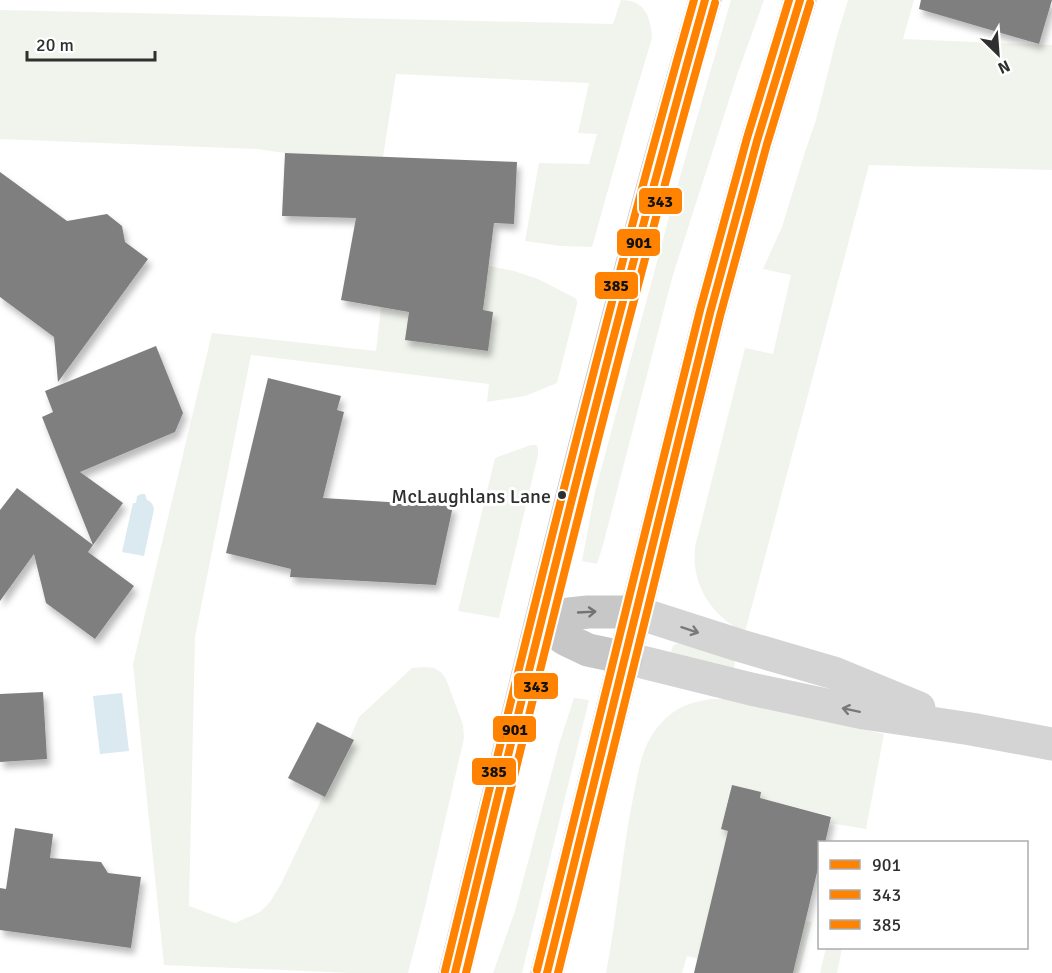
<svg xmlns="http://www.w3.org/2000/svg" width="1052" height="973" font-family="Signika,sans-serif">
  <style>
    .green { fill: #f1f4ed }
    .water { fill: #dbe9f0 }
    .building { fill: #7f7f7f; filter: url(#shadow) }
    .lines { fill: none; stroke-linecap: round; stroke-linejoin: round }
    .street { stroke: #d4d4d4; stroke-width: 33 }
    .primary { stroke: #c7c7c7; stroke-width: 33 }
    .bus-1-casing { stroke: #fff; stroke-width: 12 }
    .bus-2-casing { stroke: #fff; stroke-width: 12 }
    .bus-3-casing { stroke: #fff; stroke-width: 12 }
    .bus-1 { stroke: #ff8200; stroke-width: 8 }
    .bus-2 { stroke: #ff8200; stroke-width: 8 }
    .bus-3 { stroke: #ff8200; stroke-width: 8 }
    .oneway { stroke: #737373 }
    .oneway2 { stroke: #797979 }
    .bus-dot { fill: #2f2f2f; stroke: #fff; stroke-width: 2 }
    .labels { text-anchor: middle; stroke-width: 6; stroke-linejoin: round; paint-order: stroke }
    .bus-label { font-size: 20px; fill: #2f2f2f; stroke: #fff; text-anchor: end }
    .line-badge { stroke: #fff; stroke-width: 2 }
    .pale-badge-label { font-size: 16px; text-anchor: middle; font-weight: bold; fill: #111 }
  </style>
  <defs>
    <filter id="shadow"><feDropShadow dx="3.5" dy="6" stdDeviation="3" flood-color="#0004"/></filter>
  </defs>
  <rect width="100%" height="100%" fill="#fff"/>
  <g class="green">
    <path d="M621 0C645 0 651 17 652 38L629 115 592 247 561 246 525 241 539 163 589 164 597 134 578 133 589 83 396 74 383 157 285 153 257 149 0 139V10L613 24Z"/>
    <polygon points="731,0 764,0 737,75 672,278 603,545 597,564 582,561 595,492 679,180"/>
    <path d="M848 0H914L903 39 1052 45V170L869 165 745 632C719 621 698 595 695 566 694 560 695 553 695 547L745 348 773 354 791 275 763 269 782 227 804 155 816 120 837 36Z"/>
    <polygon points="390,261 489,266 514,271 538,279 575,298 577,301 577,304 557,383 525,396 487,402 489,384 251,355 195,637 189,906 235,923 260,912 270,902 281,884 323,796 325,797 354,741 350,738 359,717 412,668 425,667 434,668 441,672 446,679 463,725 464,738 425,907 408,973 351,973 164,965 133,664 212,333 376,351 381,307"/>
    <polygon points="531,445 536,445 538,448 538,455 499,618 458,611 495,458"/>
    <path d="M679 643 734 659 735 663 734 668 675 657 671 652C672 646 674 644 679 643Z"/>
    <polygon points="574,698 589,700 522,973 493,973 515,911 560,741"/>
    <path d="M711 699H731L756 703 884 734 866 829 830 823 831 816 760 798 761 792 731 786 721 829 728 831 805 921 812 922 799 973H754L687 956 682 973H606C618 912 622 849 635 788 639 769 642 749 654 732 670 710 685 703 711 699Z"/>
    <polygon points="826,948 842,948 837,973 820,973"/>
  </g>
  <g class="water">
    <path d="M141 494H145L147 500C152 502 153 505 154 509L144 556 122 552 133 503H136L137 496Z"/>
    <polygon points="122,693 129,751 100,754 93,696"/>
  </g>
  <g class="building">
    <polygon points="921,0 1052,0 1039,44 919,9"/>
    <polygon points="285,153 517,162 514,224 494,223 483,310 493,312 488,351 405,340 409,312 341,300 356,218 282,216"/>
    <polygon points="0,172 67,221 107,214 122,226 125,242 148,259 58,382 54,337 0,297"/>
    <polygon points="156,346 183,413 175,432 80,472 123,503 88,552 134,586 95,639 46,603 34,554 0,601 0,510 17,488 93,545 42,417 53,412 45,391"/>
    <polygon points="268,378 341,396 337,410 344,412 323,498 453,506 436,585 290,577 291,569 226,553"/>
    <polygon points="43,692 47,759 0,762 0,694"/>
    <polygon points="317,722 354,740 325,797 288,778"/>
    <polygon points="732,785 761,792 760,798 831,817 825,843 819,843 819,864 793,973 694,973 728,831 721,829"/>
    <polygon points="15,828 53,834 50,858 101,862 108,873 141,877 131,948 0,930 0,888 6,889"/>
  </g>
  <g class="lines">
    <g class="street">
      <polyline points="635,612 738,645 834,673 919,708"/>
      <polyline points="626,658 751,689 864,713 971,729 1052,744"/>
    </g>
    <g class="primary">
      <polyline points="541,623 569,614 588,612 635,612"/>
      <polyline points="541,623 565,639 588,650 626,658"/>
      <path d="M455 973C534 648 612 322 705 0"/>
      <polyline points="547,973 710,313 757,141 800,0"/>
    </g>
    <g class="bus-1-casing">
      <g id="bus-1">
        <path d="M455 973C534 647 614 322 705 0"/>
        <polyline points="547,973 710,313 757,141 800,0"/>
      </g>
    </g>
    <g class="bus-2-casing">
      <g id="bus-2">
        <path d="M466 973C545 648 624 324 715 3"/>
        <polyline points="558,973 720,316 767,144 810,3"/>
      </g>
    </g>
    <g class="bus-3-casing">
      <g id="bus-3">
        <polyline points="537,970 700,310 747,138 789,0"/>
        <path d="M445 971C524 646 603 322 694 0"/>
      </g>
    </g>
    <use href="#bus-1" class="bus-1"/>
    <use href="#bus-2" class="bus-2"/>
    <use href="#bus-3" class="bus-3"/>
  </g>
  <defs><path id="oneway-shaft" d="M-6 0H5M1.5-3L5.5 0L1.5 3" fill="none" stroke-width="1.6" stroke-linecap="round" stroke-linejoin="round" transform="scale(1.5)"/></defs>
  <use class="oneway" href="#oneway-shaft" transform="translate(587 612) rotate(-3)"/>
  <g class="oneway2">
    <use href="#oneway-shaft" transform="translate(690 630) rotate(18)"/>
    <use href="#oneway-shaft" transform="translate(851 710) rotate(-168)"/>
  </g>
  <circle class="bus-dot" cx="562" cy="495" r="5"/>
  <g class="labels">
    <g class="bus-label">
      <text x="551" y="503">McLaughlans Lane</text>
    </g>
  </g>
  <g class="line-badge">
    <rect x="638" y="187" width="45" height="28" rx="6" fill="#ff8200"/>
    <rect x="616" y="228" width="45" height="29" rx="6" fill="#ff8200"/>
    <rect x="594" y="271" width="45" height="29" rx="6" fill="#ff8200"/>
    <rect x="513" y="672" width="46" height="28" rx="6" fill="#ff8200"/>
    <rect x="492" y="715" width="45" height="28" rx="6" fill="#ff8200"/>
    <rect x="471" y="757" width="46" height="29" rx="6" fill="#ff8200"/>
  </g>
  <g class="pale-badge-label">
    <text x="660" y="207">343</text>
    <text x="639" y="248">901</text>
    <text x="616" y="291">385</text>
    <text x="536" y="692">343</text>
    <text x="515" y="735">901</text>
    <text x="494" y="777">385</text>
  </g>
  <rect x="818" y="841" width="210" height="108" fill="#ffffff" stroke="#acacac" stroke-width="1.5"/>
  <rect x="830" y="860" width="30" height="9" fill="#ff8200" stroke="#acacac" stroke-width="1.5"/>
  <text x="872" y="871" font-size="18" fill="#2f2f2f">901</text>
  <rect x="830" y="890" width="30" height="9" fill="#ff8200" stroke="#acacac" stroke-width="1.5"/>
  <text x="872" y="901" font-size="18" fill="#2f2f2f">343</text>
  <rect x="830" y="920" width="30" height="9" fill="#ff8200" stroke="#acacac" stroke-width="1.5"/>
  <text x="872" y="931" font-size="18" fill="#2f2f2f">385</text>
  <g transform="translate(998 54) rotate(155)" stroke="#ffffff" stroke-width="4.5" paint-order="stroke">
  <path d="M0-4.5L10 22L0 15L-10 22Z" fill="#2f2f2f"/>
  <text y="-9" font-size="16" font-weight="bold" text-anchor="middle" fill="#2f2f2f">N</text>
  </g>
  <path d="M27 51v9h128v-9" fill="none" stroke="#2f2f2f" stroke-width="3"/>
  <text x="36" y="51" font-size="18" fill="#2f2f2f" stroke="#ffffff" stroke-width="4.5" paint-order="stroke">20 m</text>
</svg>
